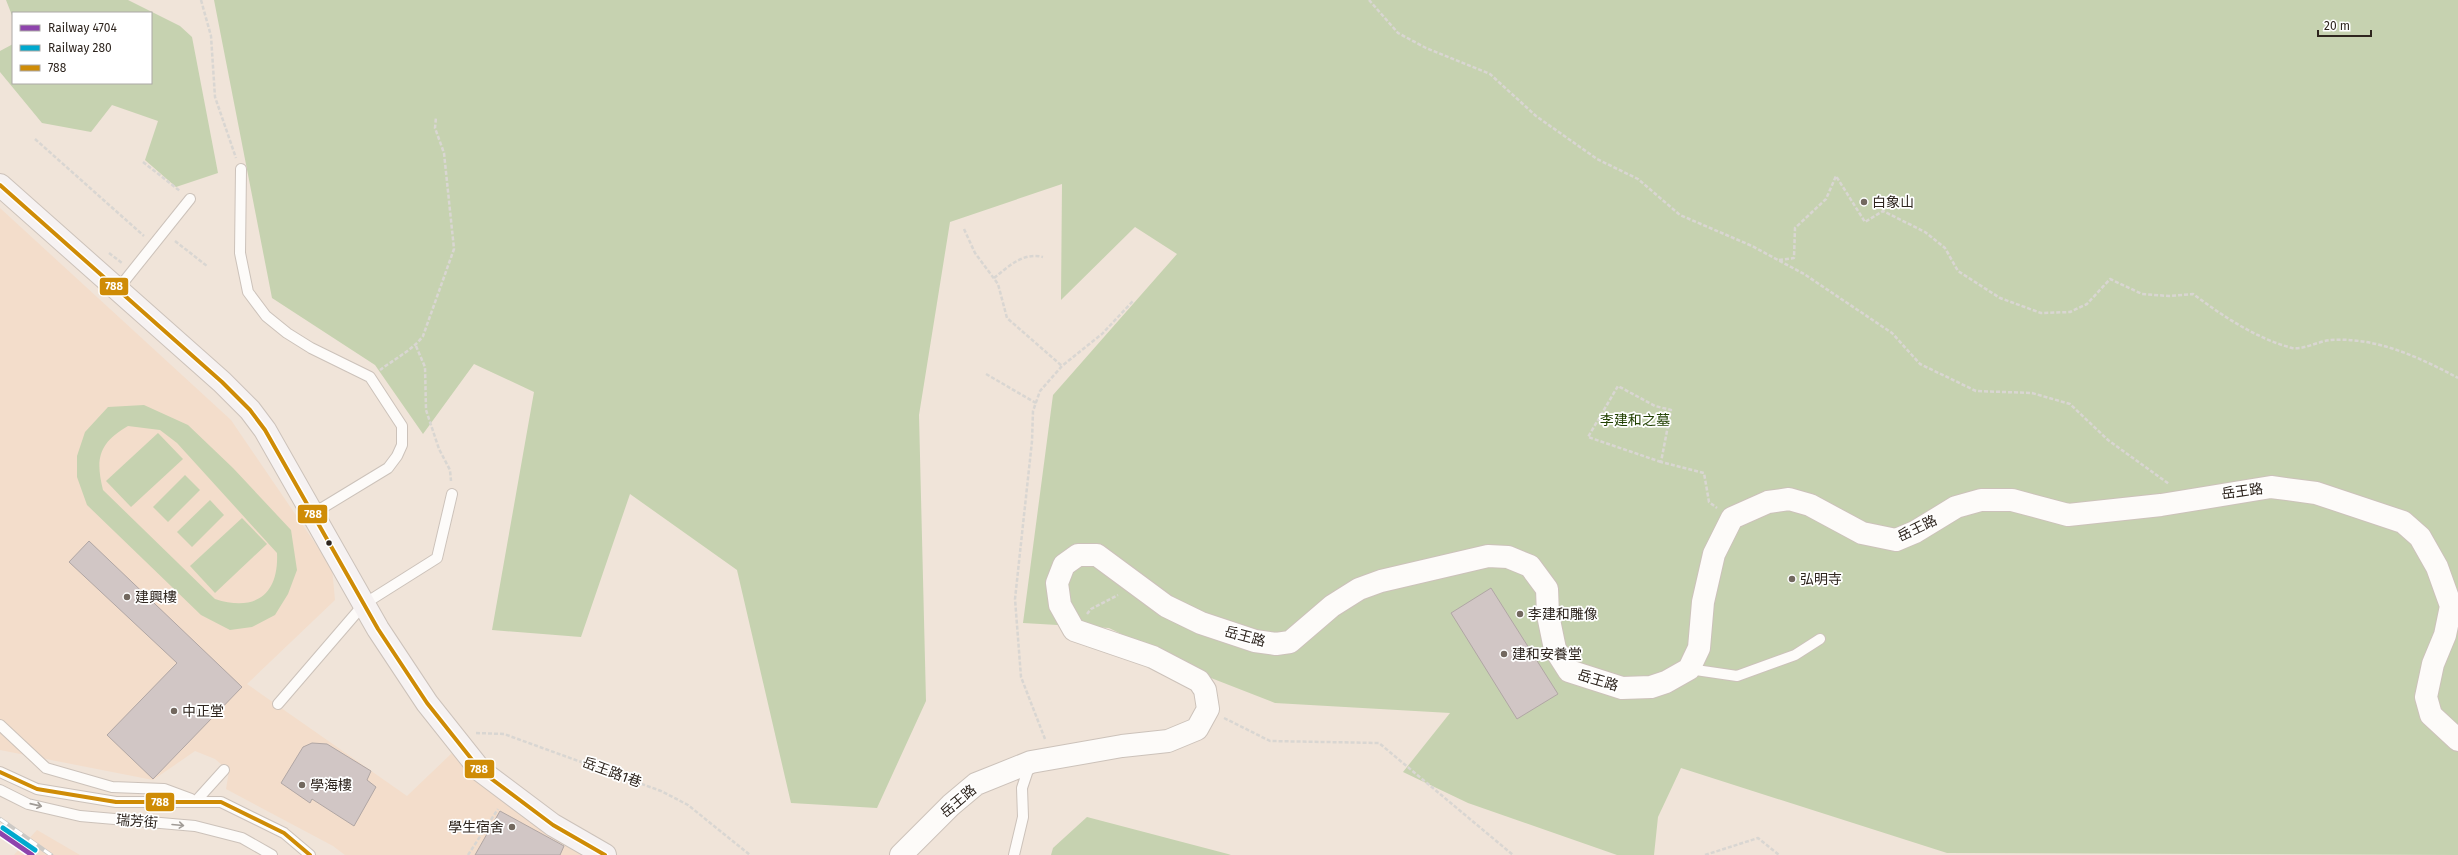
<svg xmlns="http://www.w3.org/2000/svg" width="2458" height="855" font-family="'Fira Sans','Noto Sans TC',sans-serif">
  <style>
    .built { fill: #f3ddcb }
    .green { fill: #c6d2b0; fill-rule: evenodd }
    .building { fill: #d1c6c5; stroke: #b0a6a4 }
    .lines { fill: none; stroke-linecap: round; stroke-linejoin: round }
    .service-casing { stroke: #ccc2ba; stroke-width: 12 }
    .tertiary-casing { stroke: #ccc2ba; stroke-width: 24 }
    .secondary-casing { stroke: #ccc2ba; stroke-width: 24 }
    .path { stroke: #d9d6d2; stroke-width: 2.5; stroke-dasharray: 4 2; stroke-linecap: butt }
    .service { stroke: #fdfbf9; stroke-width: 10 }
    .tertiary { stroke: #fdfbf9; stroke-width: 22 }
    .secondary { stroke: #f6f2f2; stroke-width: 22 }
    .rail-casing { stroke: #ccc9c5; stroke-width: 4.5 }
    .rail { stroke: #fff; stroke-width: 3; stroke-dasharray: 9; stroke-linecap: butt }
    .bus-1-casing { stroke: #fff; stroke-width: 7 }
    .bus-1 { stroke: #cf8c06; stroke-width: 4 }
    .rail-1-casing { stroke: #fff; stroke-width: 8 }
    .rail-2-casing { stroke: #fff; stroke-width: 8 }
    .rail-1 { stroke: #8e44ad; stroke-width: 5 }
    .rail-2 { stroke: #00a9ce; stroke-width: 5 }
    .oneway { stroke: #a09b96 }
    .poi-dot { fill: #72685f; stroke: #fff; stroke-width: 1.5 }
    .bus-dot { fill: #2e251e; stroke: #fff; stroke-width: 1.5 }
    .labels { text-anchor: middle; stroke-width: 3.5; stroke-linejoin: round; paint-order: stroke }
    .poi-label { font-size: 14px; fill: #2e251e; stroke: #fff; text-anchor: start }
    .park-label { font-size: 14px; fill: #224102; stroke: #fff }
    .street-label { font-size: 14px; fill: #2e251e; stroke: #fff }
    .line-badge { stroke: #fff; stroke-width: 1.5 }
    .badge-label { font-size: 11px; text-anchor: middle; font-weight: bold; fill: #fff }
  </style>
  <rect width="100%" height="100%" fill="#f0e4d9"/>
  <g class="built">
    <polygon points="0,208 231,420 332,568 335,600 247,684 407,796 453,752 592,855 345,855 333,846 226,789 229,771 215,759 195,751 153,780 0,750"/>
    <polygon points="37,830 80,855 14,855"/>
  </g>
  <g class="green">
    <polygon points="6,0 128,0 180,26 192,37 218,173 176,187 145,160 158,121 112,105 91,132 42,123 0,72 0,51 13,44 13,83 151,83 151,13 13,13 13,18"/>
    <polygon points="214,0 2458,0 2458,855 1947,853 1681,768 1658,817 1654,855 1617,855 1468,803 1403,772 1450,713 1275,703 1211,678 1109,628 1023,623 1053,395 1177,254 1135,227 1061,300 1062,184 950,222 919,415 926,701 877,808 791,803 737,570 630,494 581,637 492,630 534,392 474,364 423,434 375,365 272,298"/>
    <path d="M144 405 188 425 233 468 291 530 297 570 288 594 275 615 252 627 230 630 201 615 87 505 77 477V456L85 432 108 407ZM128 426 160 430 177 443 277 553C279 595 255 612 215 599L103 490C95 458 99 443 128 426Z"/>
    <polygon points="158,433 183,459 131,507 106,481"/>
    <polygon points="185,475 200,490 168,522 153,507"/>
    <polygon points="210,500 224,515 192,547 177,532"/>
    <polygon points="242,518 267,544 215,593 190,566"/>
    <polygon points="1087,817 1228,854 1231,855 1051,855 1053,848"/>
  </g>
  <g class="building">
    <polygon points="89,541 242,687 153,779 107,735 177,663 69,562"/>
    <polygon points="1491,588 1558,694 1517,719 1451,613"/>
    <polygon points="312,743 327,744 371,771 367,780 376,787 354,826 312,799 310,803 281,783 303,747"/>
    <polygon points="500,811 564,846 560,855 475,855"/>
  </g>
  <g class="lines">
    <g class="service-casing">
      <g id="service">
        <polyline points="241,169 240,253 248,292 266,316 287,333 311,348 370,377 402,426 402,445 397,456 388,468 314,513"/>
        <polyline points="118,289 190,199"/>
        <polyline points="1689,669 1737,676 1795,655 1820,639"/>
        <polyline points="278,704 364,604 437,558 452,494"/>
        <polyline points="0,725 46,768 112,787 164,789 191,799"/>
        <polyline points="0,772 37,789 116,802 221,802 284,833 310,855"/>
        <polyline points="0,790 28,804 80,816 195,826 242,838 272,855"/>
        <polyline points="196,801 224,770"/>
        <polyline points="1014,855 1023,817 1022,788 1030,764"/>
      </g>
    </g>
    <g class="tertiary-casing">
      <polyline id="tertiary" points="901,855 951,805 976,784 1031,762 1122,746 1168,741 1197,729 1208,709 1205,690 1199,681 1153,657 1074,630 1060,605 1057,583 1064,565 1078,555 1097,555 1166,606 1201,623 1255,641 1276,644 1290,642 1332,606 1359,589 1381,581 1488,556 1508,557 1530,566 1547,589 1548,615 1555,649 1569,671 1622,688 1651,687 1666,682 1689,669 1699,648 1703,602 1714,554 1732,518 1768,502 1789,499 1810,505 1862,533 1896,540 1915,532 1956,507 1981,500 2012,500 2068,515 2161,505 2271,487 2316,493 2403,522 2420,537 2437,567 2451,606 2445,635 2433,664 2426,697 2431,715 2458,740"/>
    </g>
    <g class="secondary-casing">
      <polyline id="secondary" points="0,185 222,382 250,410 265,430 378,629 427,703 481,771 553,825 605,855"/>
    </g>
    <g class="path">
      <polyline points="201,0 211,36 215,97 236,158"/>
      <polyline points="1369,0 1398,33 1426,48 1490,74 1536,116 1597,159 1638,179 1680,215 1752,246 1804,274 1892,333 1920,364 1976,391 2032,393 2070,404 2108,440 2169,484"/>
      <polyline points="35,139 144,236"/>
      <polyline points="143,162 180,191"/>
      <polyline points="964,229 975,253 998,284 1007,318 1062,366"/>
      <polyline points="175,241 207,266"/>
      <polyline points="109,253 122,263"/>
      <path d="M1779 260 1794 258 1795 228 1826 199 1836 176 1865 222 1883 211 1925 232 1945 248 1958 271 2000 298 2041 313 2070 312 2087 304 2110 279 2142 294 2169 296 2193 294C2223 316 2255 338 2292 348 2303 350 2319 341 2331 340 2376 337 2419 357 2458 378"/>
      <path d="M994 278C1009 266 1023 252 1043 257"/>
      <polyline points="416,346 425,367 426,410 439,449 450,470 451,481"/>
      <path d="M380 370C393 360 414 349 423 336L454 249 444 153 435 128 436 117"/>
      <polyline points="986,374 1036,403"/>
      <polyline points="1661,462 1588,437 1618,386 1655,406 1671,410 1661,462 1704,473 1709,502 1717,508"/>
      <polyline points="1087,614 1091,609 1118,595"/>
      <polyline points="1224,718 1270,741 1379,743 1513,855"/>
      <polyline points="476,733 504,734 661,791 688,805 750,855"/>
      <polyline points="1045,739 1021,677 1015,599 1032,441 1033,411 1040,391 1062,366 1102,334 1133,301"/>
      <polyline points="468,855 498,809"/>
      <polyline points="1705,855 1758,838 1779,855"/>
    </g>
    <use href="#service" class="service"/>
    <use href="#tertiary" class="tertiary"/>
    <use href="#secondary" class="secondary"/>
    <g class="rail-casing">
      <polyline id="rail" points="0,819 51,855"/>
    </g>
    <use href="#rail" class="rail"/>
    <g class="bus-1-casing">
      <g id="bus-1">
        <polyline points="0,185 222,382 250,410 265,430 378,629 427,703 481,771 553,825 605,855"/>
        <polyline points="0,772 37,789 116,802 221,802 284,833 310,855"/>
      </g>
    </g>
    <use href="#bus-1" class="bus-1"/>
    <g class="rail-1-casing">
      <polyline id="rail-1" points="0,833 32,855"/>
    </g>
    <g class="rail-2-casing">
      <polyline id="rail-2" points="3,828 35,850"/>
    </g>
    <use href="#rail-1" class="rail-1"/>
    <use href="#rail-2" class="rail-2"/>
  </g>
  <defs><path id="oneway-shaft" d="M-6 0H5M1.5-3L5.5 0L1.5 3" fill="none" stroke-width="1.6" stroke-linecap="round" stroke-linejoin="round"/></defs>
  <g class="oneway">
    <use href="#oneway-shaft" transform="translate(36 805) rotate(13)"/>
    <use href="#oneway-shaft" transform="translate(178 825) rotate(5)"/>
  </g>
  <g class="poi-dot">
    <circle cx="1864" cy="202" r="4"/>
    <circle cx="1792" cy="579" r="4"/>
    <circle cx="127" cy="597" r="4"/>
    <circle cx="1520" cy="614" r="4"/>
    <circle cx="1504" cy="654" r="4"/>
    <circle cx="174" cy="711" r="4"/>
    <circle cx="302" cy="785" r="4"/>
    <circle cx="512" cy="827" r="4"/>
  </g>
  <circle class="bus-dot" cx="329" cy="543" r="3.5"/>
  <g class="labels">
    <g class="poi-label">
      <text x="1872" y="207">白象山</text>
      <text x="1800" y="584">弘明寺</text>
      <text x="135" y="602">建興樓</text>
      <text x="1528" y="619">李建和雕像</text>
      <text x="1512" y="659">建和安養堂</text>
      <text x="182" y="716">中正堂</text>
      <text x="310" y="790">學海樓</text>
      <text x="504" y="832" text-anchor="end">學生宿舍</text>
    </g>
    <g class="park-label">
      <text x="1635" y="425">李建和之墓</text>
    </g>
    <g class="street-label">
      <text transform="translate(2242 491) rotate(-8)" y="5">岳王路</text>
      <text transform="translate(1917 528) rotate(-26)" y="5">岳王路</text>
      <text transform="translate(1245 636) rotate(15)" y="5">岳王路</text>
      <text transform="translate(1598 680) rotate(17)" y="5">岳王路</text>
      <text transform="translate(612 772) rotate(20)" y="5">岳王路1巷</text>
      <text transform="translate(958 801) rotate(-40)" y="5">岳王路</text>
      <text transform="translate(137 821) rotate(5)" y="5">瑞芳街</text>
    </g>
  </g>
  <g class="line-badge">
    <rect x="99" y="277" width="30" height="19" rx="4" fill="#cf8c06"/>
    <rect x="297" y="504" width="31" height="20" rx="4" fill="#cf8c06"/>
    <rect x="464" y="759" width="31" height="20" rx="4" fill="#cf8c06"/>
    <rect x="145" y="792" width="30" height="20" rx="4" fill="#cf8c06"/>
  </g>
  <g class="badge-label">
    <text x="114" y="290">788</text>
    <text x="313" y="518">788</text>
    <text x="479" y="773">788</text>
    <text x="160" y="806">788</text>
  </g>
  <rect x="12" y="12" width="140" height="72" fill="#ffffff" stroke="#aba8a5"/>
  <rect x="20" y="25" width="20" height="6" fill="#8e44ad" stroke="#aba8a5"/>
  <text x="48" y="32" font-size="12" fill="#2e251e">Railway 4704</text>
  <rect x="20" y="45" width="20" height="6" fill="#00a9ce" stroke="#aba8a5"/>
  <text x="48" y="52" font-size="12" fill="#2e251e">Railway 280</text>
  <rect x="20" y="65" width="20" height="6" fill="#cf8c06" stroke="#aba8a5"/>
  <text x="48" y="72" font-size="12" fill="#2e251e">788</text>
  <path d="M2318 30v6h53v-6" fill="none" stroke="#2e251e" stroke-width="2"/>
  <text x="2324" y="30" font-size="12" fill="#2e251e" stroke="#ffffff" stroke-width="3" paint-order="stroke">20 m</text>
</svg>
